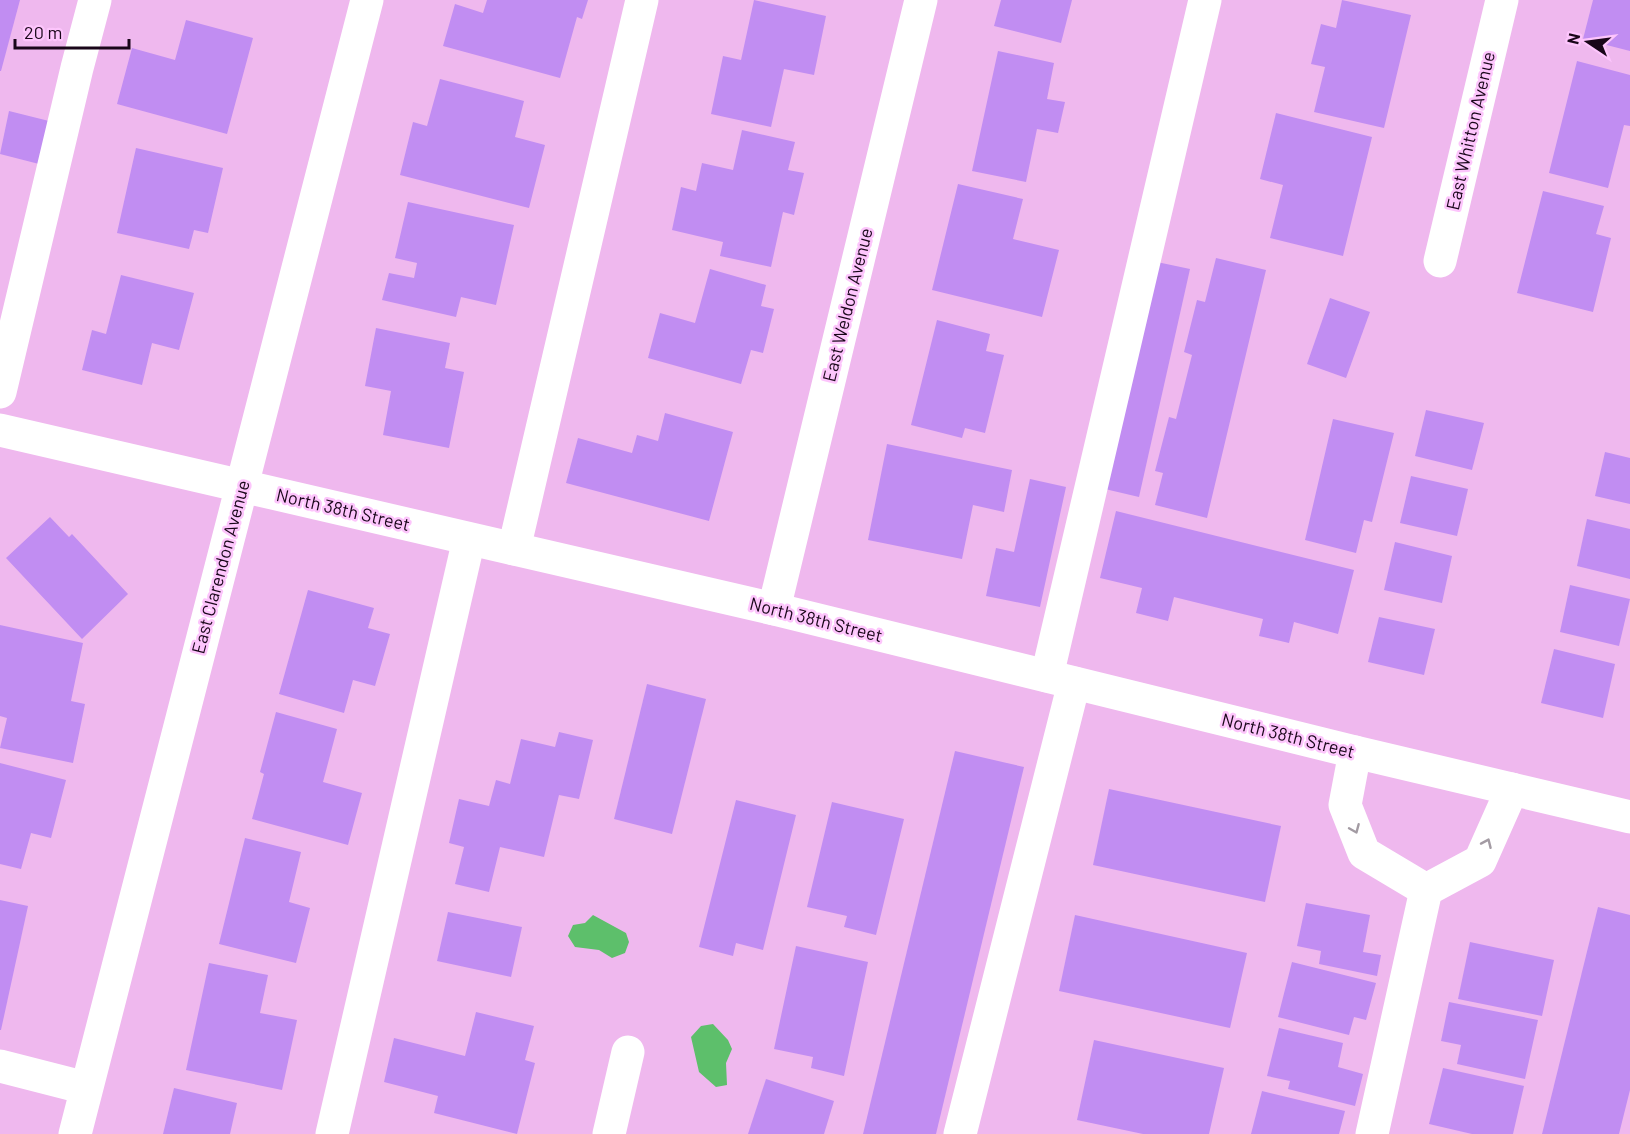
<svg xmlns="http://www.w3.org/2000/svg" width="1630" height="1134" font-family="Barlow,sans-serif">
  <style>
    .water { fill: #5dbf6b }
    .building { fill: #c18df2 }
    .lines { fill: none; stroke-linecap: round; stroke-linejoin: round }
    .minor { stroke: #fff; stroke-width: 33 }
    .oneway { stroke: #a39ba3 }
    .labels { text-anchor: middle; stroke-width: 5; stroke-linejoin: round; paint-order: stroke }
    .street-label { font-size: 18px; fill: #190619; stroke: #fdc5fc }
  </style>
  <rect width="100%" height="100%" fill="#efb8ee"/>
  <g class="water">
    <polygon points="593,915 626,933 629,942 625,953 612,958 599,950 575,947 568,936 573,925 585,923"/>
    <polygon points="713,1024 728,1040 732,1049 726,1063 727,1085 716,1087 699,1072 691,1037 701,1026"/>
  </g>
  <g class="building">
    <polygon points="0,0 20,0 1,71 0,71"/>
    <polygon points="487,0 588,0 582,19 577,17 560,78 443,46 455,4 483,13"/>
    <polygon points="754,0 826,16 814,75 784,69 771,127 711,114 723,56 741,60"/>
    <polygon points="1001,0 1072,0 1061,43 994,26"/>
    <polygon points="1342,0 1411,15 1384,128 1314,112 1325,67 1311,64 1321,24 1336,28"/>
    <polygon points="1593,0 1630,0 1630,51 1583,39"/>
    <polygon points="186,20 253,38 227,134 117,104 132,48 175,60"/>
    <polygon points="998,51 1054,63 1047,99 1065,102 1058,133 1037,129 1026,182 972,171"/>
    <polygon points="1577,61 1630,75 1630,126 1624,125 1608,188 1549,173"/>
    <polygon points="440,79 524,101 515,137 545,145 529,208 400,175 413,122 427,126"/>
    <polygon points="9,111 49,121 39,164 0,154"/>
    <polygon points="1276,113 1372,137 1343,256 1270,238 1283,185 1260,179"/>
    <polygon points="742,130 795,142 788,170 804,173 794,215 783,212 771,267 720,256 723,242 672,230 681,187 696,191 702,163 733,170"/>
    <polygon points="136,148 223,168 208,233 194,230 189,249 117,233"/>
    <polygon points="958,184 1023,199 1013,239 1059,250 1042,317 932,290"/>
    <polygon points="1543,191 1604,206 1596,234 1611,238 1593,312 1517,293"/>
    <polygon points="408,202 514,225 496,305 461,297 456,317 382,300 389,273 414,278 417,263 395,258"/>
    <polygon points="1216,258 1266,270 1207,518 1155,505 1163,473 1155,471 1169,417 1176,419 1192,355 1184,352 1197,300 1205,302"/>
    <polygon points="1157,262 1190,269 1139,497 1105,489"/>
    <polygon points="710,269 766,285 761,306 774,309 763,353 751,350 741,384 648,358 660,313 695,323"/>
    <polygon points="121,275 194,293 179,350 152,343 142,385 82,370 92,330 106,334"/>
    <polygon points="1330,298 1370,312 1346,378 1307,364"/>
    <polygon points="937,320 990,334 986,351 1004,355 985,433 965,428 962,438 911,425"/>
    <polygon points="376,328 450,343 445,368 464,372 449,448 383,435 391,391 365,386"/>
    <polygon points="1426,410 1484,423 1472,470 1415,456"/>
    <polygon points="665,413 733,432 709,521 566,483 578,438 632,453 637,435 658,441"/>
    <polygon points="1333,419 1394,433 1372,522 1364,520 1356,553 1305,540"/>
    <polygon points="887,444 1012,470 1004,512 973,505 962,559 868,540"/>
    <polygon points="1605,452 1630,458 1630,504 1595,496"/>
    <polygon points="1411,476 1468,489 1457,536 1400,523"/>
    <polygon points="1030,479 1066,487 1040,607 986,596 996,548 1014,552"/>
    <polygon points="1116,511 1354,570 1338,634 1294,622 1289,643 1259,636 1263,619 1174,597 1168,621 1136,613 1142,588 1100,578"/>
    <polygon points="50,517 69,537 72,534 128,594 82,639 6,558"/>
    <polygon points="1587,519 1630,529 1630,579 1577,566"/>
    <polygon points="1395,542 1452,556 1442,603 1384,590"/>
    <polygon points="1570,585 1630,599 1619,646 1560,632"/>
    <polygon points="308,590 374,608 368,628 390,634 375,686 353,680 344,713 279,694"/>
    <polygon points="1379,617 1435,629 1424,675 1368,662"/>
    <polygon points="0,625 83,643 71,701 85,704 73,763 0,748 7,718 0,716"/>
    <polygon points="1554,649 1615,664 1603,718 1541,703"/>
    <polygon points="647,684 706,699 672,834 614,819"/>
    <polygon points="276,712 337,729 323,782 362,793 348,845 252,819 264,774 260,772"/>
    <polygon points="559,732 593,740 579,799 559,795 544,857 500,847 489,892 455,884 464,847 449,843 459,799 489,806 496,780 510,784 521,739 555,747"/>
    <polygon points="955,751 1024,767 936,1134 863,1134"/>
    <polygon points="0,763 66,780 51,838 31,833 21,869 0,864"/>
    <polygon points="1109,789 1281,826 1265,902 1093,865"/>
    <polygon points="736,800 796,815 763,950 736,943 733,956 699,947"/>
    <polygon points="832,802 904,819 876,935 844,927 847,916 807,907"/>
    <polygon points="245,838 301,852 289,902 310,908 296,963 219,944"/>
    <polygon points="0,900 28,906 1,1030 0,1030"/>
    <polygon points="1306,903 1370,915 1363,952 1381,955 1377,976 1319,964 1321,951 1297,946"/>
    <polygon points="1598,907 1630,915 1630,1090 1619,1134 1542,1134"/>
    <polygon points="448,912 522,927 511,977 437,961"/>
    <polygon points="1075,915 1247,953 1230,1028 1059,991"/>
    <polygon points="1470,942 1554,960 1542,1016 1458,999"/>
    <polygon points="796,946 868,962 844,1076 811,1068 813,1057 774,1049"/>
    <polygon points="1292,962 1376,983 1366,1020 1354,1017 1349,1035 1278,1017"/>
    <polygon points="209,963 268,975 260,1013 297,1020 282,1090 186,1070"/>
    <polygon points="1449,1002 1538,1020 1525,1079 1457,1064 1461,1045 1441,1041"/>
    <polygon points="476,1012 534,1026 525,1060 535,1063 517,1134 434,1113 438,1096 384,1082 394,1038 465,1056"/>
    <polygon points="1279,1028 1343,1043 1338,1067 1363,1074 1355,1106 1288,1089 1290,1081 1267,1076"/>
    <polygon points="1094,1040 1224,1068 1209,1134 1143,1134 1077,1120"/>
    <polygon points="1443,1068 1524,1086 1513,1134 1472,1134 1429,1124"/>
    <polygon points="766,1079 834,1101 824,1134 748,1134"/>
    <polygon points="174,1088 237,1103 230,1134 163,1134"/>
    <polygon points="1262,1091 1345,1111 1339,1134 1251,1134"/>
  </g>
  <g class="lines">
    <g class="minor">
      <polyline points="1440,261 1502,0"/>
      <polyline points="0,392 77,68 95,0"/>
      <polyline points="0,430 774,609 1355,752 1630,817"/>
      <polyline points="514,549 642,0"/>
      <polyline points="774,609 921,0"/>
      <polyline points="1047,676 1205,0"/>
      <polyline points="1355,752 1345,805 1364,853 1426,890"/>
      <polyline points="0,1066 86,1088"/>
      <polyline points="75,1134 367,0"/>
      <polyline points="332,1134 469,539"/>
      <polyline points="609,1134 628,1052"/>
      <polyline points="960,1134 1074,683"/>
      <polyline points="1372,1134 1426,890 1480,861 1512,789"/>
    </g>
  </g>
  <defs><path id="oneway-chevron" d="M-2-3.5L2.5 0L-2 3.5" fill="none" stroke-width="1.6" stroke-linecap="round" stroke-linejoin="round" transform="scale(1.5)"/></defs>
  <g class="oneway">
    <use href="#oneway-chevron" transform="translate(1355 829) rotate(67)"/>
    <use href="#oneway-chevron" transform="translate(1487 843) rotate(-66)"/>
  </g>
  <g class="labels">
    <g class="street-label">
      <text transform="translate(1471 131) rotate(-77)" y="6">East Whitton Avenue</text>
      <text transform="translate(848 305) rotate(-76)" y="6">East Weldon Avenue</text>
      <text transform="translate(343 510) rotate(13)" y="6">North 38th Street</text>
      <text transform="translate(221 567) rotate(-75)" y="6">East Clarendon Avenue</text>
      <text transform="translate(816 620) rotate(14)" y="6">North 38th Street</text>
      <text transform="translate(1288 736) rotate(14)" y="6">North 38th Street</text>
    </g>
  </g>
  <g transform="translate(1588 42) rotate(283)" stroke="#fdc5fc" stroke-width="4.5" paint-order="stroke">
  <path d="M0-4.5L10 22L0 15L-10 22Z" fill="#190619"/>
  <text y="-9" font-size="16" font-weight="bold" text-anchor="middle" fill="#190619">N</text>
  </g>
  <path d="M15 39v9h114v-9" fill="none" stroke="#190619" stroke-width="3"/>
  <text x="24" y="39" font-size="18" fill="#190619" stroke="#fdc5fc" stroke-width="4.5" paint-order="stroke">20 m</text>
</svg>
